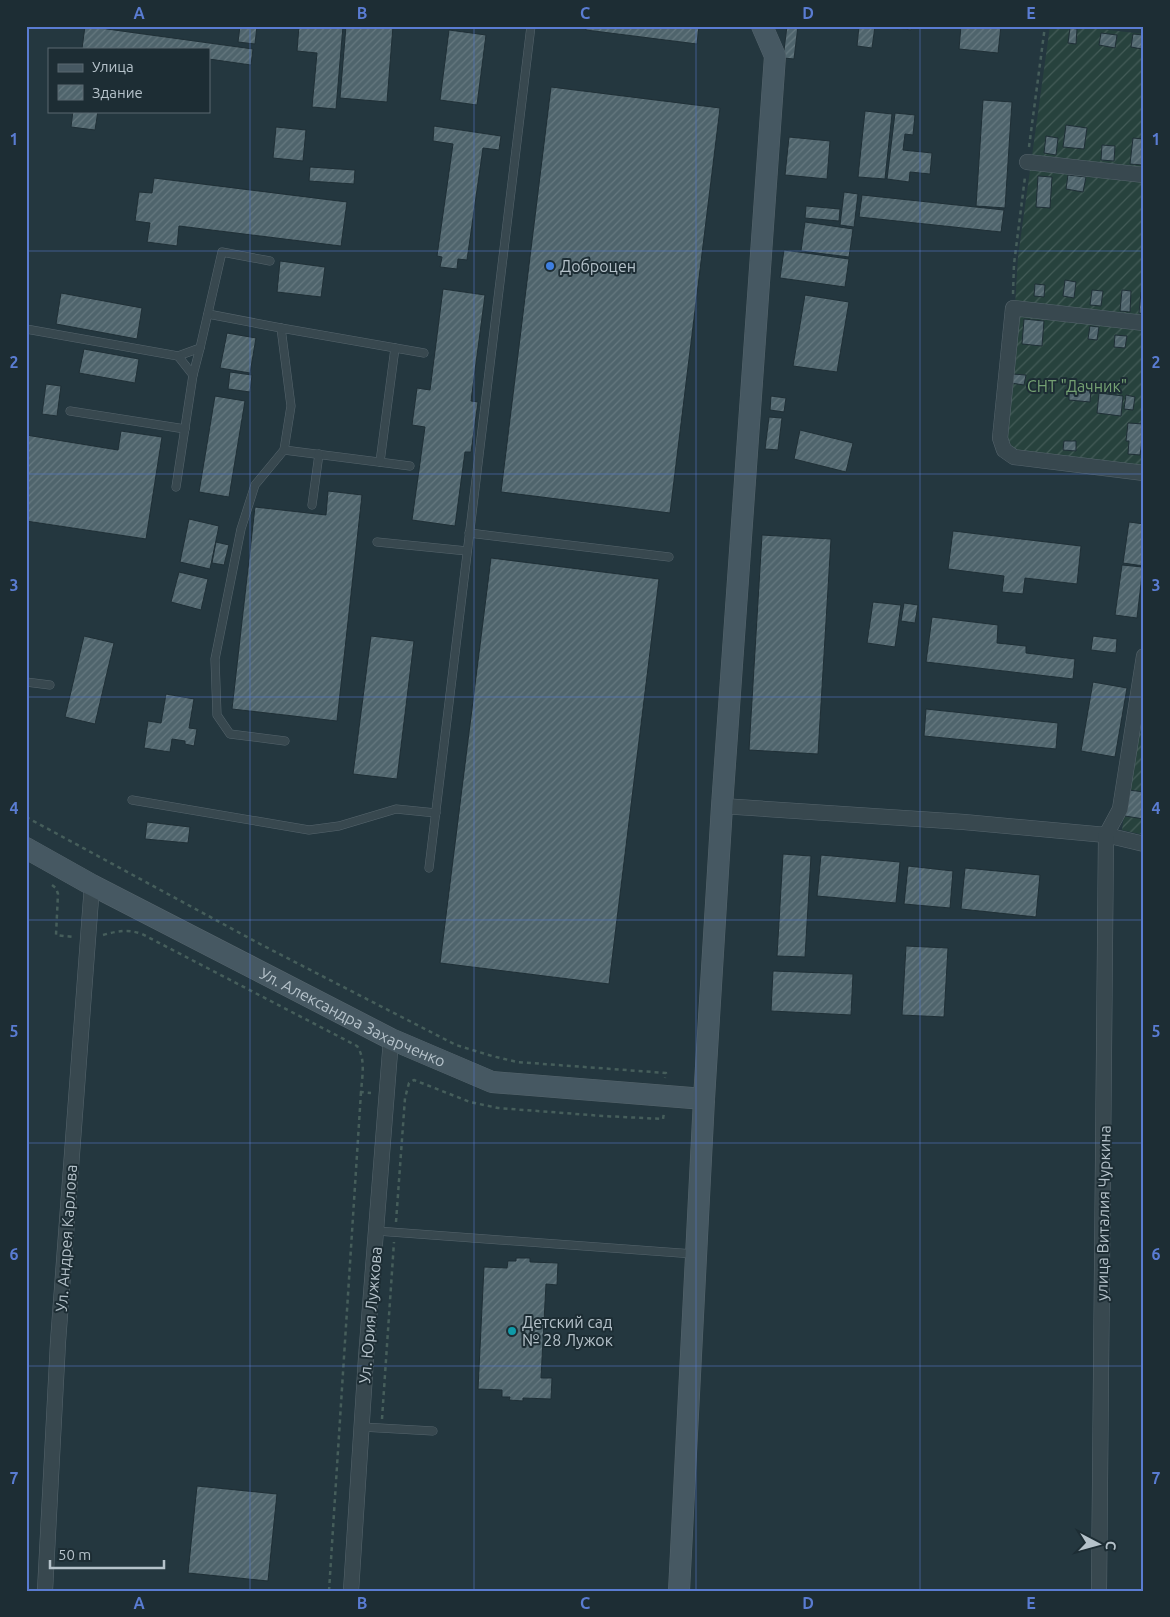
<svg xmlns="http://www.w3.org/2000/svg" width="1170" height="1617" font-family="Ubuntu,sans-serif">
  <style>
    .garden { fill: url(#garden-furrows) }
    .building { fill: url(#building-hatch); stroke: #1f2f36 }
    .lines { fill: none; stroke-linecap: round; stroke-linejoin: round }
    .lane-casing { stroke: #56656d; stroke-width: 9 }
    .street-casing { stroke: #56656d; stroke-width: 16 }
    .secondary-casing { stroke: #56656d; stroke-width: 22 }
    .path { stroke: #465e5b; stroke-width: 2.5; stroke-dasharray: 4 4; stroke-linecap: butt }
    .lane { stroke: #38484f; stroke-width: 8 }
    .street { stroke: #38484f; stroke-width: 15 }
    .secondary { stroke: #465862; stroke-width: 21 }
    .grid { fill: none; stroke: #5a7cd2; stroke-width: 1; stroke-opacity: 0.55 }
    .shop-dot { fill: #3f7fe0; stroke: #1d2d34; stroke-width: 2 }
    .culture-dot { fill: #0f9aa8; stroke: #1d2d34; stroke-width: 2 }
    .labels { text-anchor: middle; stroke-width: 4; stroke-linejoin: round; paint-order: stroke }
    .poi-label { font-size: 16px; fill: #b5c2ca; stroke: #1d2d34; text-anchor: start }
    .park-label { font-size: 16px; fill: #74a072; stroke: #1d2d34 }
    .street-label { font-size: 16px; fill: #b5c2ca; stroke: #1d2d34 }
    .neatline { fill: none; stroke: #5a7cd2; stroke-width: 2 }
    .grid-label { font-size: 16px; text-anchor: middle; font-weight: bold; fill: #5a7cd2 }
  </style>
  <defs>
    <pattern id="garden-furrows" width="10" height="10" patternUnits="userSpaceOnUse" patternTransform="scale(1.25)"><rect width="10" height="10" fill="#27423d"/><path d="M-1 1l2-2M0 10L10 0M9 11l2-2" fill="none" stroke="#445c58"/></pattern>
    <pattern id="building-hatch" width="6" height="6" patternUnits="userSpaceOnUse" patternTransform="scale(1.25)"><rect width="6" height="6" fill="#4f646c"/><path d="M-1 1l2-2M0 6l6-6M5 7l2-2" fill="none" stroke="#667980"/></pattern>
  </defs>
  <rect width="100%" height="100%" fill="#24373f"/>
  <g class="garden">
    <polygon points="1050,26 1074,26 1144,34 1144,467 1022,454 1012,447 1007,436 1018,257"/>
    <polygon points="1144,678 1144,835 1122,830"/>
  </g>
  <g class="building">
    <polygon points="85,26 253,49 251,65 209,59 209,49 82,49"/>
    <polygon points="240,26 257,26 255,44 238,42"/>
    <polygon points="299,26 343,26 336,109 312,107 317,53 297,51"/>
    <polygon points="346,26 393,26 387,102 340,98"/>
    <polygon points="586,26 699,26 697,44 586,30"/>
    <polygon points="787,26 798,26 794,59 783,58"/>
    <polygon points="859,26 875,26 872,48 857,46"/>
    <polygon points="883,26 912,26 911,30"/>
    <polygon points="961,26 1001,26 998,53 959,49"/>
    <polygon points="1070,28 1077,29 1076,44 1068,43"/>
    <polygon points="449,30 486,35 477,105 440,100"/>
    <polygon points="1101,33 1117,35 1115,48 1099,45"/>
    <polygon points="1133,34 1144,35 1142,49 1131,47"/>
    <polygon points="551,87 720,108 670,513 501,492"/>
    <polygon points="983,100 1012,102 1005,208 976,206"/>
    <polygon points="73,111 98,111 95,130 71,127"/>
    <polygon points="865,111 892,114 885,179 858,177"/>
    <polygon points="895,113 915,115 913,135 905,134 903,150 932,153 930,174 910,172 909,182 887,179"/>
    <polygon points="1066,125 1087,128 1084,149 1063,147"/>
    <polygon points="434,126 501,136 499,150 483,148 467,260 458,259 457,269 440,267 442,257 437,256 453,144 433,141"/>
    <polygon points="276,127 306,130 303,161 273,158"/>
    <polygon points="1046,136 1058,138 1056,155 1044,153"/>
    <polygon points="789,137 830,141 827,179 785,175"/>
    <polygon points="1133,138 1144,139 1143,165 1130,164"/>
    <polygon points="1102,145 1115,146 1114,161 1101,160"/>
    <polygon points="310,167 355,170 354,184 309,181"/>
    <polygon points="1068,175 1086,177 1083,192 1066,189"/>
    <polygon points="1038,176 1052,177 1050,208 1036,207"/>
    <polygon points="154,178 347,202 341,246 179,226 177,246 147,242 150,223 135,221 139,192 152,193"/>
    <polygon points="844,192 858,194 854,227 840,225"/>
    <polygon points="862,195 1004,210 1001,232 859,217"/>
    <polygon points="806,206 840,209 839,221 805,218"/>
    <polygon points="805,222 853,229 849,257 801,251"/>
    <polygon points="784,250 849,259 845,287 780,278"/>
    <polygon points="280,261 325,267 321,297 277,292"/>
    <polygon points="1065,280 1076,282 1074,298 1063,296"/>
    <polygon points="1035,284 1045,285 1044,297 1034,296"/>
    <polygon points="443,289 485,295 471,401 478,402 471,452 465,452 455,526 412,520 425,427 412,425 417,388 430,390"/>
    <polygon points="1092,290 1103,291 1101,306 1090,305"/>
    <polygon points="1122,290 1131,291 1130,312 1120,311"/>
    <polygon points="1141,292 1144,292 1144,314 1139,313"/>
    <polygon points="61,293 142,308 137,339 56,324"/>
    <polygon points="805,295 849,302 837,372 793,366"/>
    <polygon points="1024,319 1044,321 1042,346 1022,344"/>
    <polygon points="1090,326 1099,327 1097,340 1088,339"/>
    <polygon points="227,333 256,338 250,373 220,368"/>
    <polygon points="1115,335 1127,336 1125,348 1114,347"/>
    <polygon points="84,349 139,359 135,383 79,373"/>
    <polygon points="230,372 252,375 250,392 228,389"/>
    <polygon points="1012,374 1026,375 1024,385 1011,383"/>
    <polygon points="46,384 61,386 57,416 42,414"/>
    <polygon points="1069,388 1091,390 1090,402 1069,400"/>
    <polygon points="1099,393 1123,396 1121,416 1097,413"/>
    <polygon points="1126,395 1135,397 1133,410 1124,409"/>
    <polygon points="215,396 245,401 229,497 199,492"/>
    <polygon points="771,396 786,398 784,412 770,410"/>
    <polygon points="769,417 782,418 778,450 765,449"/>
    <polygon points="1128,423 1144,424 1144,443 1142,442 1140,455 1128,454 1129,441 1126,441"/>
    <polygon points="800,430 853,443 846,472 794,459"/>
    <polygon points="121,431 162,437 146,539 26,521 26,435 118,450"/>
    <polygon points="1064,441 1076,441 1076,451 1063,450"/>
    <polygon points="328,491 362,495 337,721 232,709 255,507 326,515"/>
    <polygon points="189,519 219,526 210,569 180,562"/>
    <polygon points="1129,522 1144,524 1144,566 1123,563"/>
    <polygon points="953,531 1081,546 1077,584 1025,578 1023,594 1002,592 1004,576 948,569"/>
    <polygon points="762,535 831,539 818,754 749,750"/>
    <polygon points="216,542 229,545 224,565 212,563"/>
    <polygon points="491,558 659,579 609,984 440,963"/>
    <polygon points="1122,565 1143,567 1137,618 1115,615"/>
    <polygon points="179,572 208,579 201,610 171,602"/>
    <polygon points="873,602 901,605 895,647 867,643"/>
    <polygon points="904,603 918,605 915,623 901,621"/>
    <polygon points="932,617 998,625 997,643 1026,646 1026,653 1075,659 1073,679 926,662"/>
    <polygon points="84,636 114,643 95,724 65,717"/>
    <polygon points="371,636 414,641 397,779 353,774"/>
    <polygon points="1093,636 1117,639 1116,653 1091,650"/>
    <polygon points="1093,682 1127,688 1115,757 1081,751"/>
    <polygon points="166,694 194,699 189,728 197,729 194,746 185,744 185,741 172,739 170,752 144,748 148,721 161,723"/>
    <polygon points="926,709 1058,723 1056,749 924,736"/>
    <polygon points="1129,790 1144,792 1144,819 1125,816"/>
    <polygon points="147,822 190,827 188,843 145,839"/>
    <polygon points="783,854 811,856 805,957 777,956"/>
    <polygon points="821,855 900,862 896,903 817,896"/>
    <polygon points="908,866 953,871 950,908 904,904"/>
    <polygon points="965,868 1040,875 1036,917 961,909"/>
    <polygon points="906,946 948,948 944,1017 902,1015"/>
    <polygon points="773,971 853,974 851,1015 771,1011"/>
    <polygon points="516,1258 530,1258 530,1262 558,1263 557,1285 546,1284 541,1378 552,1378 551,1399 523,1398 523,1401 509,1400 510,1397 502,1397 502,1390 478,1389 484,1267 507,1268 508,1261 516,1261"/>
    <polygon points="197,1486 277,1494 268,1581 188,1573"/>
  </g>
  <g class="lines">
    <g class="lane-casing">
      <g id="lane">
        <polyline points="208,314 281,328 291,406 284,450 255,485 241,529 215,659 217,715 230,734 285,741"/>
        <polyline points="281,328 424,353"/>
        <polyline points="26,329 178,356 200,348 222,252 270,261"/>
        <polyline points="193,375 200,348"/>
        <polyline points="70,411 185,429"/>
        <polyline points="284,450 410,466"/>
        <polyline points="380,462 395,348"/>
        <polyline points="176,487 193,375 178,356"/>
        <polyline points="312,505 319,454"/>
        <polyline points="469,533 669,557"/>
        <polyline points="377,542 467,551"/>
        <polyline points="26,682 50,685"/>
        <polyline points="132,800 309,830 339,826 396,809 436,813"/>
        <polyline points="429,868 531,26"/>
        <polyline points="377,1231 694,1254"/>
        <polyline points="362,1427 433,1431"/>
      </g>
    </g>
    <g class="street-casing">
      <g id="street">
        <polyline points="1027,162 1144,175"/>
        <polyline points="1144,323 1013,308 1000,438 1004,450 1014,457 1144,473"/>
        <polyline points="722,806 964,822 1106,835 1144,844"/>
        <polyline points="45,1591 58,1342 92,885"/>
        <polyline points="351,1591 366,1358 391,1039"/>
        <polyline points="1099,1591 1106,835 1120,809 1144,656"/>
      </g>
    </g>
    <g class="secondary-casing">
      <g id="secondary">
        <path id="s1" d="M26 848 92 885 391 1039 492 1082 704 1099"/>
        <polyline points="679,1591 704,1099 722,806 775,56 762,26"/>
      </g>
    </g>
    <g class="path">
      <polyline points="1029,147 1045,26"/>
      <polyline points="1013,294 1014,264 1025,177"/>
      <polyline points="26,817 260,944 456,1045 492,1056 517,1062 666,1073 665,1078"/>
      <polyline points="52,885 56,888 58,894 56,935 73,937"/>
      <path d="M103 935C117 931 128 929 142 934L357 1046C366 1059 362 1077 361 1092L371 1093"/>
      <polyline points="396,1222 405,1098 409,1083 414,1080 470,1102 498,1108 603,1116 663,1119 664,1113"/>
      <polyline points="382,1419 394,1242"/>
      <polyline points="329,1591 361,1092"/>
    </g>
    <use href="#lane" class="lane"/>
    <use href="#street" class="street"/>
    <use href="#secondary" class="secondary"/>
  </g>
  <path class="grid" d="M250 26V1591M474 26V1591M696 26V1591M920 26V1591M26 251H1144M26 474H1144M26 697H1144M26 920H1144M26 1143H1144M26 1366H1144"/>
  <circle class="shop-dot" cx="550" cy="266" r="5"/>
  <circle class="culture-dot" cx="512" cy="1331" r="5"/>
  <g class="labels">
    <g class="poi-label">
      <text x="560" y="272">Доброцен</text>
      <text x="522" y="1328">Детский сад<tspan x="522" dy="18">№ 28 Лужок</tspan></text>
    </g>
    <g class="park-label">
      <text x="1077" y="392">СНТ "Дачник"</text>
    </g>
    <g class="street-label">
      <text dy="6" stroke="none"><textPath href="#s1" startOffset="368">Ул. Александра Захарченко</textPath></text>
      <text transform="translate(1103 1213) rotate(-89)" y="6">улица Виталия Чуркина</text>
      <text transform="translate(66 1238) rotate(-86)" y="6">Ул. Андрея Карлова</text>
      <text transform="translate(370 1315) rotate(-85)" y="6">Ул. Юрия Лужкова</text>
    </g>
  </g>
  <rect width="1170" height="1617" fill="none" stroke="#1d2d34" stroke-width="55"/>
  <rect x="48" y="48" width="162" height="65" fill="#1d2d34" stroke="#5a6970"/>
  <rect x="58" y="64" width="25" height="8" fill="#465862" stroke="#5a6970"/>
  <text x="92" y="72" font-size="15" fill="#b5c2ca">Улица</text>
  <rect x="58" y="85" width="25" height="15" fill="url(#building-hatch)" stroke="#5a6970"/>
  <text x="92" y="98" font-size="15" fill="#b5c2ca">Здание</text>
  <g transform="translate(1098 1544) rotate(96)" stroke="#1d2d34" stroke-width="4" paint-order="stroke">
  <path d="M0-4L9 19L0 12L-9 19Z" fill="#b5c2ca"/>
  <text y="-8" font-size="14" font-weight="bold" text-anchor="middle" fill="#b5c2ca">С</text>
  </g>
  <path d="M50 1560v8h114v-8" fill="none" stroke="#b5c2ca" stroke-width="2.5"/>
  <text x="58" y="1560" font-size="15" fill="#b5c2ca" stroke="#1d2d34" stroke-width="4" paint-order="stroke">50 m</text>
  <rect x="28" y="28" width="1114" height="1562" class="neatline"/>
  <g class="grid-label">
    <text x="139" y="19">A</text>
    <text x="362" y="19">B</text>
    <text x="585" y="19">C</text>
    <text x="808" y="19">D</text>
    <text x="1031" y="19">E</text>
    <text x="14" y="145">1</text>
    <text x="1156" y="145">1</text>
    <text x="14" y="368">2</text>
    <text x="1156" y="368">2</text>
    <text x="14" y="591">3</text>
    <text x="1156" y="591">3</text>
    <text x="14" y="814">4</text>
    <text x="1156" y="814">4</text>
    <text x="14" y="1037">5</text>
    <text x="1156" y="1037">5</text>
    <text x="14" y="1260">6</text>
    <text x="1156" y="1260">6</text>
    <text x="14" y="1484">7</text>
    <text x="1156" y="1484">7</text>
    <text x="139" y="1609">A</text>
    <text x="362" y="1609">B</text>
    <text x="585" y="1609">C</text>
    <text x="808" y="1609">D</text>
    <text x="1031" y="1609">E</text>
  </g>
</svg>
